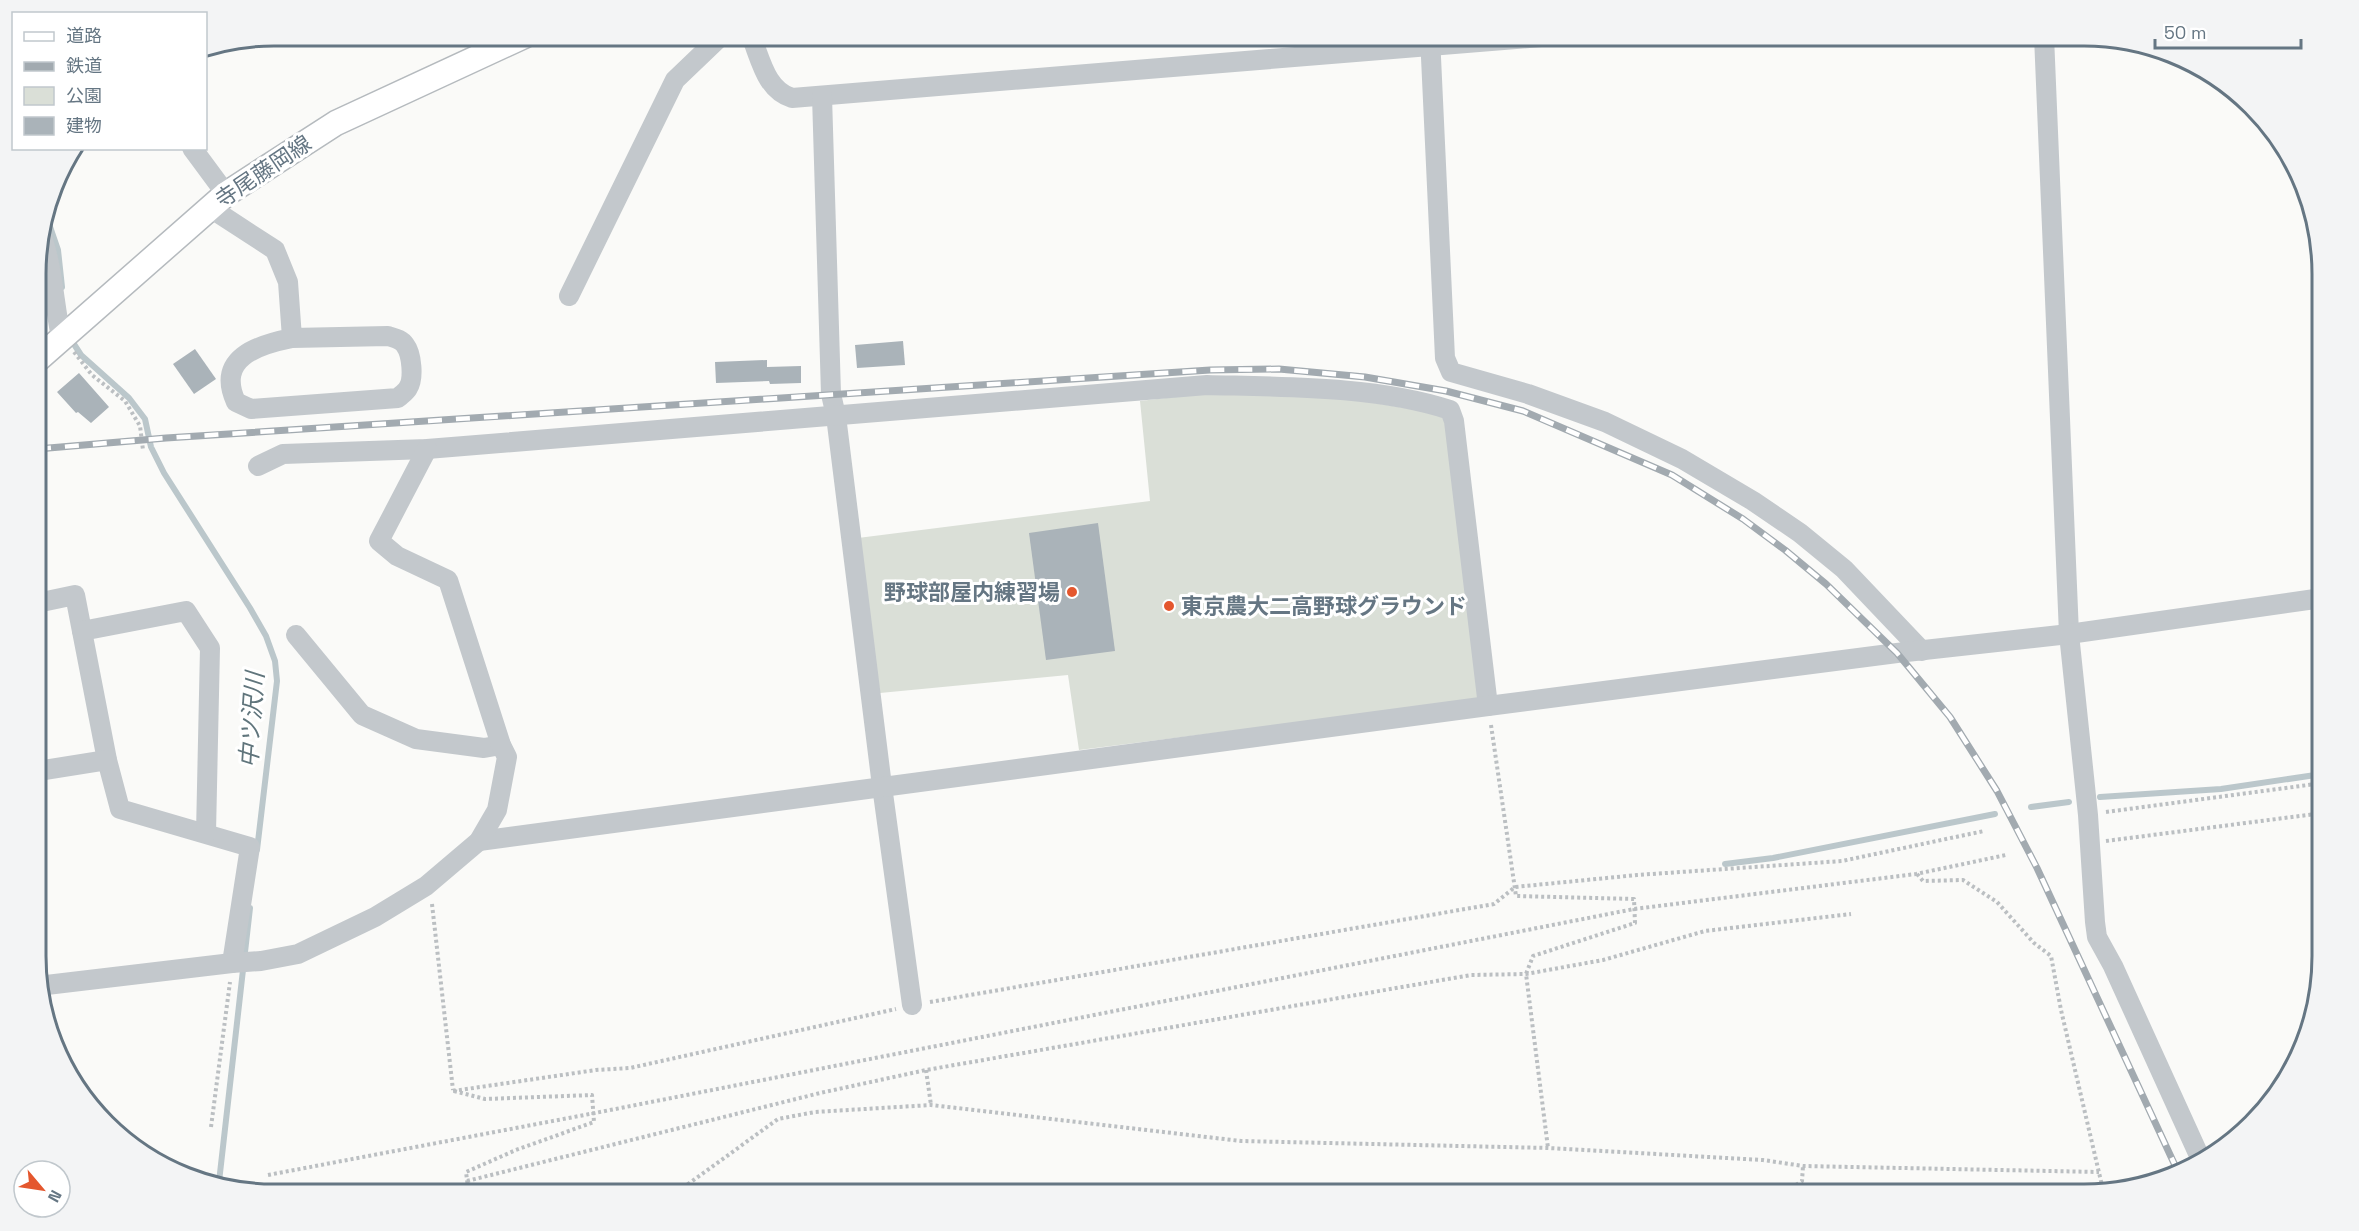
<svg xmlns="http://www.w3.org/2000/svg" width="2359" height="1231" font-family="'Space Grotesk','Noto Sans JP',sans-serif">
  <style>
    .green { fill: #dadfd7 }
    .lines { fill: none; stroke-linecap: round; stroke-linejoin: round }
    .stream { stroke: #bbc7cb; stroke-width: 6 }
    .building { fill: #aab3b9 }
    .major-casing { stroke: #b5babe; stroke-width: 27 }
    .path { stroke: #bbbfc2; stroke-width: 4; stroke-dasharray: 3 3; stroke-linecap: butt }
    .minor { stroke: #c3c8cc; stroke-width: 20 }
    .major { stroke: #fff; stroke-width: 24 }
    .rail-casing { stroke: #a2aab0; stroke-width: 7 }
    .rail { stroke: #fff; stroke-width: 4.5; stroke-dasharray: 14; stroke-linecap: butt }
    .poi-dot { fill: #e4572e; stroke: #fff; stroke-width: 2 }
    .labels { text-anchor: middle; stroke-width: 6; stroke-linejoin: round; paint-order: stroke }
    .street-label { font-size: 22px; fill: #657683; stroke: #fff }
    .poi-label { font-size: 22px; font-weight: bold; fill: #657683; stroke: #fff; text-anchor: end }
    .water-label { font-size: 24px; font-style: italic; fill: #60757c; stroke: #fff }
    .rim { fill: none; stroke: #657683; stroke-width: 3 }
  </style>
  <rect width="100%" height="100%" fill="#fafaf8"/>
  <polygon class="green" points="1226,391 1326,395 1435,413 1443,418 1447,428 1478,700 1079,750 1068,675 880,693 858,538 1150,501 1140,401"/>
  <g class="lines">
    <g class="stream">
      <polyline points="47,218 58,250 62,287"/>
      <polyline points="70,338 81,355 129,398 145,419 151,447 164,473 250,608 266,636 275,661 277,681 257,850"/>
      <polyline points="2100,797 2221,789 2322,774"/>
      <polyline points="2031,807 2069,802"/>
      <polyline points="1725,864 1773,858 1995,814"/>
      <polyline points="219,1182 250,908"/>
    </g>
  </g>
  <g class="building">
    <polygon points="903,341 905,365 857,368 855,345"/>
    <polygon points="195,349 216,379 194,394 173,364"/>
    <polygon points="767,360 767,367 801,366 801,383 770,384 769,381 716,383 715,362"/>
    <polygon points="79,373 109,407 91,423 78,412 76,413 57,392"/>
    <polygon points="1098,523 1115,651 1046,660 1029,533"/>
  </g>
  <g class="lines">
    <g class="major-casing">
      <polyline id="major" points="37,360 226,194 336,123 524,36"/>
    </g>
    <g class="path">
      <polyline points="74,352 92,375 125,401 140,426 143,450"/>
      <polyline points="1491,725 1516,896 1634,899 1635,923 1533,956 1526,974 1548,1148"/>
      <polyline points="2106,812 2323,783"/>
      <polyline points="2106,841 2323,813"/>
      <polyline points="1917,874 1923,881 1963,880 1997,902 2034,943 2051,956 2061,1010 2104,1194"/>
      <polyline points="432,904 453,1090"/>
      <polyline points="930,1002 1494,904 1515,887 1637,875 1842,861 1984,831"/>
      <polyline points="926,1070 931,1105"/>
      <polyline points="453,1091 596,1070 630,1068 896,1009"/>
      <polyline points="454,1091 485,1099 592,1095 594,1122 516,1150 466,1172 469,1195"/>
      <polyline points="211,1127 230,982"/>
      <polyline points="268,1175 595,1113 1634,909 1916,874 2006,855"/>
      <polyline points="467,1181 820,1093 926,1070 1471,975 1526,974 1603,960 1705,931 1851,914"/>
      <polyline points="673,1195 778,1119 815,1112 931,1105 1241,1141 1548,1148 1763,1160 1803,1166 2099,1172"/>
      <polyline points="1781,1195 1802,1181 1803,1166"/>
    </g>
    <g class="minor">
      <path d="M751 36C761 60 766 90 792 98L1553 36"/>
      <polyline points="1430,36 1445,358 1451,372 1528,394 1605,422 1682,459 1753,501 1800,533 1844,569 1922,651"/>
      <polyline points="2044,36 2069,634 2088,815 2095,922 2097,937 2113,966 2202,1162"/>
      <polyline points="822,96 831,394 836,416 882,786 912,1005"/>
      <polyline points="192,148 226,194"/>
      <path d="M209 207 275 250 288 282 292 338 388 336C394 338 401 339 405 345 412 354 414 379 408 388 406 392 401 395 398 398L251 409 236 402C216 358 257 345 292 338"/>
      <path d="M42 237C53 269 54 304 61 337"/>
      <polyline points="569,296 675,80 721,36"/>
      <path d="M258 466 283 454 427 449 1207 385C1284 387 1377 386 1450 410L1454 421 1488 706"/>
      <polyline points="37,603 75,595 107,760 120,809 250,847 232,963"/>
      <polyline points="82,631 186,611 210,648 206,833"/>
      <polyline points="296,635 362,715 416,739 484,748 501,745"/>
      <polyline points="38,771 107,760"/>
      <polyline points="479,841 1488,706 1897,653 2069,634 2322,598"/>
      <polyline points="38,986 232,963 261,961 298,954 375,917 426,886 479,841 497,810 507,757 501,745 448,580 397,556 379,541 427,449"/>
    </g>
    <use href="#major" class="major"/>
    <g class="rail-casing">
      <polyline id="rail" points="37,449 166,438 1210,370 1279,369 1365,377 1446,391 1523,411 1672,475 1743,519 1785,550 1826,584 1897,653 1950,717 1997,791 2037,868 2179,1174"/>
    </g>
    <use href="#rail" class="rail"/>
  </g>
  <g class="poi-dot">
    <circle cx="1072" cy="592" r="6"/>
    <circle cx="1169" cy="606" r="6"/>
  </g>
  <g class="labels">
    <g class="street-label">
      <text transform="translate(263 171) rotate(-34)" y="8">寺尾藤岡線</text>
    </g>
    <g class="poi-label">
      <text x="1060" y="600">野球部屋内練習場</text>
      <text x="1181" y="614" text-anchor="start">東京農大二高野球グラウンド</text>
    </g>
    <g class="water-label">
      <text transform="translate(252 720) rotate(-86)" y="8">中ツ沢川</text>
    </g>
  </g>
  <path d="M0 0H2359V1231H0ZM274 46H2084A228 228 0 0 1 2312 274V956A228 228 0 0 1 2084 1184H274A228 228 0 0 1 46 956V274A228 228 0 0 1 274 46Z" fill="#f3f4f5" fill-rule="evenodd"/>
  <path class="rim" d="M274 46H2084A228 228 0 0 1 2312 274V956A228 228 0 0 1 2084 1184H274A228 228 0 0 1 46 956V274A228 228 0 0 1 274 46Z"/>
  <rect x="12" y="12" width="195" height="138" fill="#ffffff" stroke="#c1c8cd" stroke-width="1.5"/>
  <rect x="24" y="32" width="30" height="9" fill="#ffffff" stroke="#c1c8cd" stroke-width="1.5"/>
  <text x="66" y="42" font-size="18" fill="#657683">道路</text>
  <rect x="24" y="62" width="30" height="9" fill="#a2aab0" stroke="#c1c8cd" stroke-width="1.5"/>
  <text x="66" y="72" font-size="18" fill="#657683">鉄道</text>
  <rect x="24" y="87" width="30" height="18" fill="#dadfd7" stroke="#c1c8cd" stroke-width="1.5"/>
  <text x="66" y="102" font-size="18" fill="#657683">公園</text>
  <rect x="24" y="117" width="30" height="18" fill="#aab3b9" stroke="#c1c8cd" stroke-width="1.5"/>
  <text x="66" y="132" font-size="18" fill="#657683">建物</text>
  <g transform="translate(42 1189) rotate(119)"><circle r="28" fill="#ffffff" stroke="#c1c8cd" stroke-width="1.5"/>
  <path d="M0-4.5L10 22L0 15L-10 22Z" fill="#e4572e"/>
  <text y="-9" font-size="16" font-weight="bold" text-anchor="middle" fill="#657683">N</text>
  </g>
  <path d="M2155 39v9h146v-9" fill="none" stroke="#657683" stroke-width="3"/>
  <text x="2164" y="39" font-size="18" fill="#657683" stroke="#ffffff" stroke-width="4.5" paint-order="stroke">50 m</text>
</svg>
